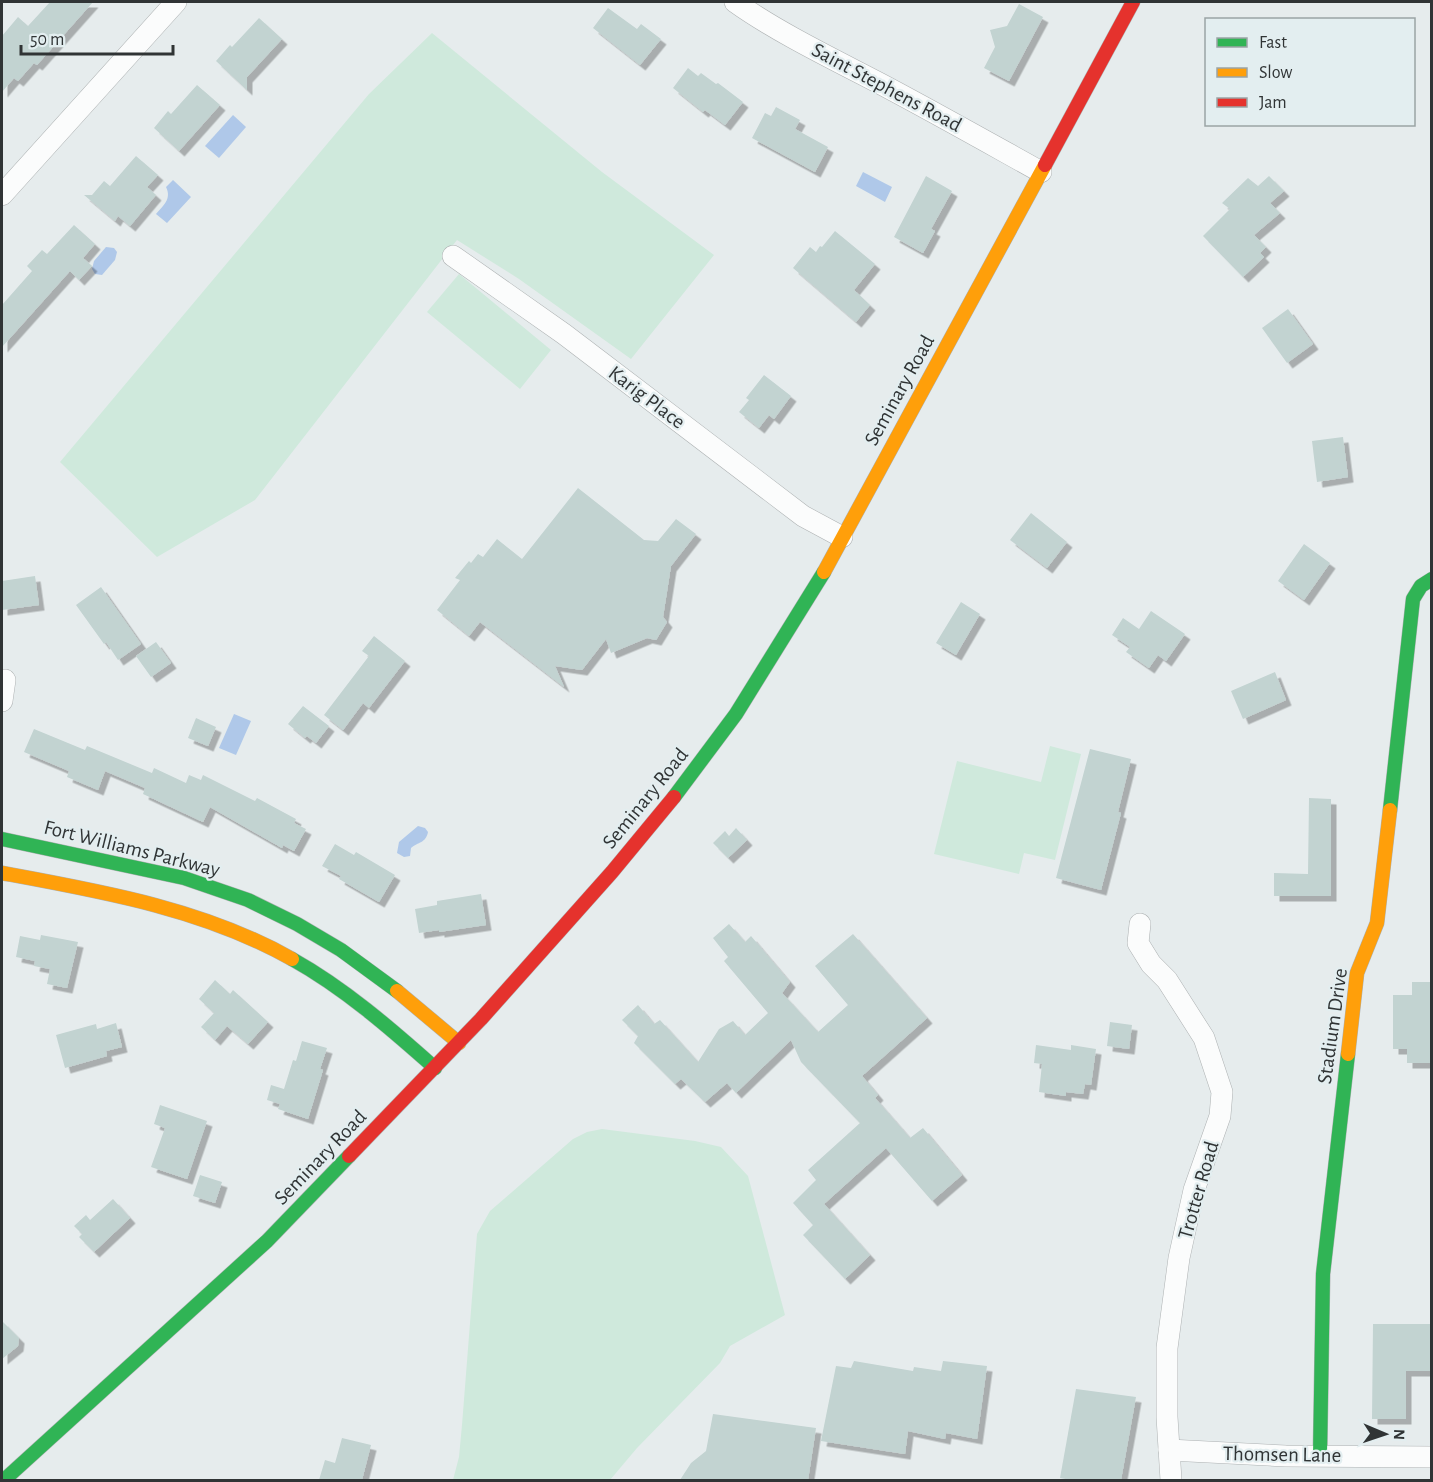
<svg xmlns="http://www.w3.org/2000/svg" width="1433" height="1482" font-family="'Alegreya Sans',sans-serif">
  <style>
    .green { fill: #cfe9dc }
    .water { fill: #afc8e9 }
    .building { fill: #c2d3d1; filter: url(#shadow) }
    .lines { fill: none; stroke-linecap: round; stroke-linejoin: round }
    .street-casing { stroke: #adb1b2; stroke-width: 22 }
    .fast-casing { stroke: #adb1b2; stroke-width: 15 }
    .slow-casing { stroke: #adb1b2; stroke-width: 15 }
    .jam-casing { stroke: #adb1b2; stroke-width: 15 }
    .street { stroke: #fbfcfc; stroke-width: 21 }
    .fast { stroke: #30b455; stroke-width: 14 }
    .slow { stroke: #ff9f0a; stroke-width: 14 }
    .jam { stroke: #e5322d; stroke-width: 14 }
    .labels { text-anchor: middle; stroke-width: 4.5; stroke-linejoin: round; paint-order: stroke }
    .street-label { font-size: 21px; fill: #303435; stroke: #e3eef0 }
  </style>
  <defs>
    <filter id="shadow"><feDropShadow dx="5.5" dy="5.5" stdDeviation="0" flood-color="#0004"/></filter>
  </defs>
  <rect width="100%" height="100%" fill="#e6eced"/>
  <g class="green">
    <polygon points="432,33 602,172 714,255 631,359 519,279 457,240 255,500 157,557 60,462 369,94"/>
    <polygon points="459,274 551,350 520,389 427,312"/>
    <polygon points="1050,746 1081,754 1055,860 1024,853 1019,874 934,854 957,761 1041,782"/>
    <polygon points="602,1129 695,1141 721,1147 748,1176 785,1315 730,1346 720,1363 637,1448 610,1480 453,1480 459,1457 462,1425 477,1234 490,1211 573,1139 587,1132"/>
  </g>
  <g class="water">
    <polygon points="233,115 246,127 219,158 205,146"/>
    <polygon points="863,172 892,187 885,202 856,186"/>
    <path d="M173 180 191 197 167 223 156 214C163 206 172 199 166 187Z"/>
    <polygon points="106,247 114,248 117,252 115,260 102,275 95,274 92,269 94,261"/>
    <polygon points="234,714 251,721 236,755 219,748"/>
    <path d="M418 826 425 828 428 832C426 843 418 842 411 848L410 856 404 857 397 853 399 842Z"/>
  </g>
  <g class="building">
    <polygon points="50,2 93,2 37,65 34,63 18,81 14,78 2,92 2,36 18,17 28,26"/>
    <polygon points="1019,4 1043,17 1009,81 984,68 995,47 990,30 1007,26"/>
    <polygon points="608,8 637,29 641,24 661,39 640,65 593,28"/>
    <polygon points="259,18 282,39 247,77 247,90 216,61 230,45 232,47"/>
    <polygon points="688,68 698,76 701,73 716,84 718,83 743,102 725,125 705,110 703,112 673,88"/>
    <polygon points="197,85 220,105 179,151 154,128 168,111 171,114"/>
    <polygon points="776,107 800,120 795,129 828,147 815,172 752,138 765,113 771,116"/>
    <polygon points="136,156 158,175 147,187 156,195 130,226 118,216 115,221 84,195 92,195 104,181 110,186"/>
    <polygon points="926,176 952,191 931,229 935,231 923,253 894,237"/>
    <polygon points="1269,176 1284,191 1270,203 1280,213 1254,235 1266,247 1260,253 1264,257 1243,277 1203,236 1230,209 1222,203 1248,178 1258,186"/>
    <polygon points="74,225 95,244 83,258 92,266 79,280 70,271 2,347 2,305 32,271 27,266 42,250 47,254"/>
    <polygon points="835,231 875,264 854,290 870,305 856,322 793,268 810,247 816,252 820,246 822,247"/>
    <polygon points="1288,309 1313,344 1287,363 1262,328"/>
    <polygon points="764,375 791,396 774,419 769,415 759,428 739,412 749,400 746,398"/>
    <polygon points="1343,437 1348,477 1317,482 1312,441"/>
    <polygon points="578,488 644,540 658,541 676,519 696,534 671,566 663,617 667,622 656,640 647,638 611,653 606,639 582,670 555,666 564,687 480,622 469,636 437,610 460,580 455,578 469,561 471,563 478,554 483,557 497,539 522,559"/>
    <polygon points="1031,513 1067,542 1047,568 1010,540"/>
    <polygon points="1304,544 1330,563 1304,600 1278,581"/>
    <polygon points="35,576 39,605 2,610 2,581"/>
    <polygon points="101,587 141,644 118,660 106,642 104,644 76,605"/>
    <polygon points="961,602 980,614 956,655 936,643"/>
    <polygon points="1151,611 1185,634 1166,661 1158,655 1149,668 1126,652 1130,647 1112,635 1123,618 1139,629"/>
    <polygon points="374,636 405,661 369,708 363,703 343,730 324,715 369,656 362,651"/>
    <polygon points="156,642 171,663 151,677 136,656"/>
    <polygon points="1275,672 1286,700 1243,719 1231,691"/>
    <polygon points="303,706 329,726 316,743 307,736 305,738 288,724"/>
    <polygon points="196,718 216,727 208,746 188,738"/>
    <polygon points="34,729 85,750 87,746 152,773 154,768 186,783 189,775 201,780 203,775 255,801 257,798 296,819 294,823 306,829 294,851 283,845 282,848 210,807 203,822 143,794 145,788 105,771 98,790 67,777 69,771 24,752"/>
    <polygon points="1090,749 1131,759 1118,812 1121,813 1101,890 1056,878"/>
    <polygon points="1309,798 1331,799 1331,896 1274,896 1274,873 1308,874"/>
    <polygon points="736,828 747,840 728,858 713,843 725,831 729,836"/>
    <polygon points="335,844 354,855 356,852 395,875 379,902 339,879 341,876 322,866"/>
    <polygon points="481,894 486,925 439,932 439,930 419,933 415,909 437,905 437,901"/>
    <polygon points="729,924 745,942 751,936 790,982 782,993 818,1032 848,1005 815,966 853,934 927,1018 862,1076 878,1095 875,1098 910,1138 923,1128 962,1175 932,1201 886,1148 824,1204 870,1255 845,1279 803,1235 813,1225 793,1203 816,1180 808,1170 860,1123 801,1062 791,1040 736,1093 727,1083 705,1102 681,1079 675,1084 634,1043 638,1036 622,1020 638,1005 654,1024 660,1020 698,1062 719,1029 733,1021 745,1035 768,1013 724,961 728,957 713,938"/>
    <polygon points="41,935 78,942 67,988 47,984 50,969 34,966 35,961 16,957 20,936 40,940"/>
    <polygon points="215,980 230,994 233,990 268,1022 248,1044 227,1026 215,1040 201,1027 214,1013 199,999"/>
    <polygon points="1412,982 1431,982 1431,1063 1407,1063 1407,1049 1393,1049 1393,995 1412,995"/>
    <polygon points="1110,1022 1132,1025 1129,1049 1107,1046"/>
    <polygon points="116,1023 122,1047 106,1051 107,1056 65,1068 56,1035 96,1024 97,1029"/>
    <polygon points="302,1041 327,1048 320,1069 323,1070 308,1119 278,1109 280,1104 267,1100 271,1085 284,1089 293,1060 296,1061"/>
    <polygon points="1036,1045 1071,1050 1071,1045 1096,1049 1091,1085 1085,1084 1083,1094 1066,1092 1066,1096 1039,1092 1042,1064 1034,1063"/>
    <polygon points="160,1105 207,1121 187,1179 151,1167 165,1128 154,1124"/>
    <polygon points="200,1175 222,1182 215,1203 193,1196"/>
    <polygon points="113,1199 130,1218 94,1252 79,1237 82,1234 74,1226 86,1215 90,1220"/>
    <polygon points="2,1321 19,1338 18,1346 2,1359"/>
    <polygon points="1373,1324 1431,1324 1431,1371 1406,1371 1406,1419 1372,1419"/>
    <polygon points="854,1361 913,1371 914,1367 941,1371 943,1361 987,1366 977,1439 946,1433 945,1439 908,1431 905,1454 821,1441 836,1366 851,1368"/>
    <polygon points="1076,1389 1136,1397 1121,1480 1071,1480 1060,1478"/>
    <polygon points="713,1414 816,1428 808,1480 680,1480 691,1463 706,1451"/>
    <polygon points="342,1438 371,1445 362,1480 319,1480 325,1460 335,1463"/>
  </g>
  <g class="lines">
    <g class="street-casing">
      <g id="street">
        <path d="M735 2C777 32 833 59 879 83 934 112 987 142 1041 172"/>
        <polyline points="2,195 176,2"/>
        <polyline points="453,256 564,334 803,516 842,537"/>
        <polyline points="2,701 5,680"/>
        <polyline points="1140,924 1138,943 1151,964 1167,980 1204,1038 1222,1092 1220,1116 1194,1190 1179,1258 1167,1348 1167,1417 1171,1480"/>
        <polyline points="1169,1450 1286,1456 1432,1457"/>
      </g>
    </g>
    <g class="fast-casing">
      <g id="fast">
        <polyline points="674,797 736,714 824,572"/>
        <polyline points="1390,810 1413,599 1421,586 1432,579"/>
        <polyline points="2,839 184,878 248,900 297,924 341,950 397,991"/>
        <path d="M292 959C344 988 390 1028 435 1068"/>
        <polyline points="1320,1455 1323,1274 1348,1054"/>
        <polyline points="4,1480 267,1241 349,1156"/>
      </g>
    </g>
    <g class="slow-casing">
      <g id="slow">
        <polyline points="824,572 1045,165"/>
        <path d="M2 873C100 891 204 909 292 959"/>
        <polyline points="397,991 459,1043"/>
        <polyline points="1348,1054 1357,973 1377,923 1390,810"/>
      </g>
    </g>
    <g class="jam-casing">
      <g id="jam">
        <polyline points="1045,165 1133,2"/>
        <polyline points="349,1156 481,1019 612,872 674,797"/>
      </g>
    </g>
    <use href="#street" class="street"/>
    <use href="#fast" class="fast"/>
    <use href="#slow" class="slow"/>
    <use href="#jam" class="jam"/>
  </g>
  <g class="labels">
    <g class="street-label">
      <text transform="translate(887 87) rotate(28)" y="7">Saint Stephens Road</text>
      <text transform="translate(899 390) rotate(-61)" y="7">Seminary Road</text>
      <text transform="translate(647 397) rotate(37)" y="7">Karig Place</text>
      <text transform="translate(645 798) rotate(-51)" y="7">Seminary Road</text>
      <text transform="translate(132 848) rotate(14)" y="7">Fort Williams Parkway</text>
      <text transform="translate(1332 1026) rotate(-82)" y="7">Stadium Drive</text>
      <text transform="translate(320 1157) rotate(-46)" y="7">Seminary Road</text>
      <text transform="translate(1198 1190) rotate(-74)" y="7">Trotter Road</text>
      <text transform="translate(1282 1454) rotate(1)" y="7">Thomsen Lane</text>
    </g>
  </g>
  <rect width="1433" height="1482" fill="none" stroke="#303435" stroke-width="6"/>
  <rect x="1205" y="18" width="210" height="108" fill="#e3eef0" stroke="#9ba4a5" stroke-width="1.5"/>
  <rect x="1217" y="38" width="30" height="9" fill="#30b455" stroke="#9ba4a5" stroke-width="1.5"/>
  <text x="1259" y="48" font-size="18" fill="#303435">Fast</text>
  <rect x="1217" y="68" width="30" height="9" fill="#ff9f0a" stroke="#9ba4a5" stroke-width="1.5"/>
  <text x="1259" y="78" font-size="18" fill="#303435">Slow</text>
  <rect x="1217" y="98" width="30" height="9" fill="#e5322d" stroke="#9ba4a5" stroke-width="1.5"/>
  <text x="1259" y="108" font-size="18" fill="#303435">Jam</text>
  <g transform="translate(1385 1434) rotate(92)" stroke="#e3eef0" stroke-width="4.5" paint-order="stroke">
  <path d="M0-4.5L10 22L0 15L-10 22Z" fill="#303435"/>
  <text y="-9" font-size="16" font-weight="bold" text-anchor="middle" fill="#303435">N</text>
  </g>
  <path d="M21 45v9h152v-9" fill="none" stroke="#303435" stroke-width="3"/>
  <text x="30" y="45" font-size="18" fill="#303435" stroke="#e3eef0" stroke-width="4.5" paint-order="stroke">50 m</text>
</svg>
